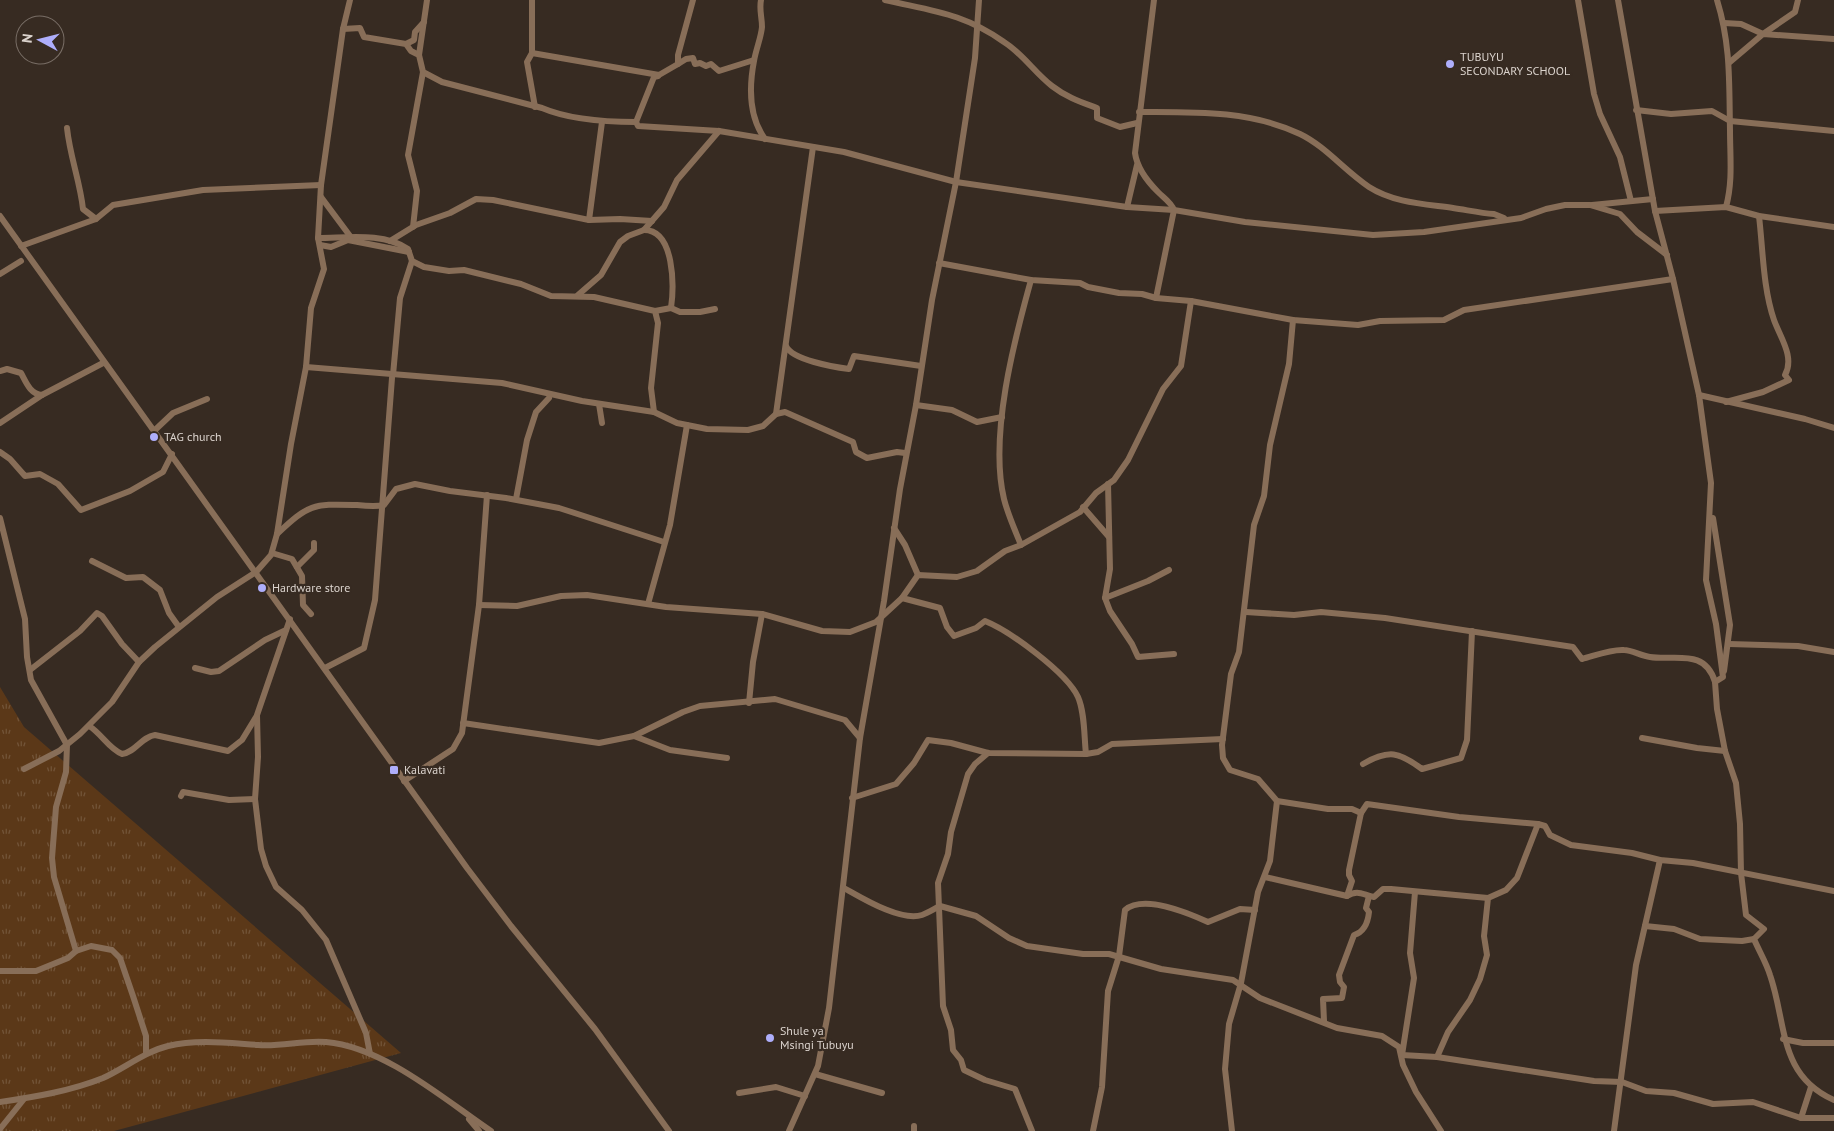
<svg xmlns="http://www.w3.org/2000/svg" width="1834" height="1131" font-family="'PT Sans',sans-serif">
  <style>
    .grass { fill: url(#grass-tufts) }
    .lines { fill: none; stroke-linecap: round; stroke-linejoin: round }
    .street { stroke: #886e58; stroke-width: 6 }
    .poi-dot { fill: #aeaefb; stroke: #372b22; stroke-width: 2 }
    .labels { text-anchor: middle; stroke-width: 4.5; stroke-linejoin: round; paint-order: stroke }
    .poi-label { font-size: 12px; fill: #dbd3cd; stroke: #372b22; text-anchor: start }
  </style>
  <defs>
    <pattern id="grass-tufts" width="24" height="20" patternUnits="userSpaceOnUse" patternTransform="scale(1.25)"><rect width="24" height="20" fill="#5b3818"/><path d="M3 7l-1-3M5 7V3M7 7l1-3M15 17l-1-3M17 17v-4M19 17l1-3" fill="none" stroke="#725438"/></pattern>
  </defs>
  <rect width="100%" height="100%" fill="#372b22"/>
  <polygon class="grass" points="0,687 24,727 401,1053 114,1131 0,1131"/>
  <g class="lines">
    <g class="street">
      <polyline points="532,0 532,53 527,62 535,107"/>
      <path d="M761 0C759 10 762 17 762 27 761 38 756 49 754 61 749 87 749 117 765 139"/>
      <path d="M885 0C932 11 963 13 1004 42 1023 54 1035 73 1052 86 1066 97 1081 102 1097 108V118L1120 127 1137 123"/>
      <path d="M1154 0 1135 153C1137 168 1147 181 1158 192 1164 198 1171 202 1174 210L1156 298"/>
      <polyline points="1578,0 1594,94 1600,114 1620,157 1631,201"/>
      <path d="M1618 0 1655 211 1673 279 1699 395 1711 483 1706 580 1716 624 1723 677 1715 682 1717 709 1725 751 1736 783 1740 824 1741 873 1746 915 1764 929 1754 939C1759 951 1766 962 1770 975 1787 1024 1778 1075 1834 1100"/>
      <path d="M1717 0C1731 45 1729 84 1730 130 1730 157 1733 181 1726 207"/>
      <polyline points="1724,23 1741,24 1763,34 1795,12 1798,0"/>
      <path d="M343 29 360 28 364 37 406 44 411 51 419 55 423 72 442 82 542 108C570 120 606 122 636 122L638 126 719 131 844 152 956 182 1127 207 1174 210 1245 222 1373 235 1424 232 1521 218 1546 209 1565 205H1590L1620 214 1637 232 1667 255"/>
      <polyline points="406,44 414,40 415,32 424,22"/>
      <polyline points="532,53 659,75 678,64 678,55 693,0"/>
      <polyline points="419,55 427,0"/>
      <polyline points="1730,62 1763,34 1834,39"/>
      <polyline points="678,64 686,59 693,58 695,64 700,63 706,66 711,64 719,71 754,60"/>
      <polyline points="1636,110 1671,114 1712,111 1730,121 1834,131"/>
      <path d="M1139 112C1192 112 1250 110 1300 134 1325 146 1345 171 1369 187 1394 203 1425 204 1453 208 1467 210 1480 213 1494 214L1504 218"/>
      <polyline points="636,122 654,77 658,76"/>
      <path d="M67 128C70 157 80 181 83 209L96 219"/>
      <polyline points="321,197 350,236"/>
      <polyline points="1592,205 1653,199"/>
      <polyline points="1127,207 1137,165"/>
      <polyline points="1655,211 1726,207 1759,216 1834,227"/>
      <polyline points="0,216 467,868 511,926 595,1029 669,1131"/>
      <polyline points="589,220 602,122"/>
      <polyline points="413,227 417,191 408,155 423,72"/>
      <path d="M644 230C675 230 674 287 671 308"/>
      <path d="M318 238C347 238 383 232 408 249L412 261 424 267 449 271 464 270 521 284 551 296 594 297 655 311 658 323 651 388 654 412"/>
      <polyline points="390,241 416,225 450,213 476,199 493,200 589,220 620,219 652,221"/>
      <polyline points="320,245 331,247 348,240 409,252"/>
      <polyline points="21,246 96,219 113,205 203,190 321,185"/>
      <polyline points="939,263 1031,280 1080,283 1088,287 1119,293 1142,294 1156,298 1191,301 1293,320 1358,325 1380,321 1444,320 1464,310 1673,279"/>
      <polyline points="0,274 21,261"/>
      <polyline points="578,295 601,275 620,242 628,236 644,230 664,207 677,180 719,131"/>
      <polyline points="655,311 671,308 680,312 700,312 715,309"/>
      <polyline points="1293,320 1289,364 1270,445 1264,496 1254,525 1239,652 1231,674 1222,745 1223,758 1230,770 1258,779 1277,801 1328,809 1352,809 1361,813 1367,804 1459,817 1538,824 1545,826 1550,835 1571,845 1632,853 1660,860 1693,863 1834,891"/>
      <path d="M786 346C792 360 834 367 849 369L854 356 921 366"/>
      <polyline points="306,367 502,383 582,401 654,412 677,423 707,429 748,430 763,426 776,414 785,412 853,442 856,452 867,458 897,452 905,453"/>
      <path d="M0 371 7 369 21 373C26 382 30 394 42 395L103 363"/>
      <polyline points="393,375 400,298 412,261"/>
      <polyline points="1699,395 1805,419 1834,428"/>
      <path d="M1726 402 1763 392 1789 380 1785 375C1795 357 1780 337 1774 320 1763 288 1763 250 1759 216"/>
      <polyline points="599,404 602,423"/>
      <polyline points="916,405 952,410 977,422 1002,417"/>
      <polyline points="776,414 813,147"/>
      <polyline points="0,423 42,395"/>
      <polyline points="155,430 173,413 207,399"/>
      <polyline points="0,452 10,459 25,476 40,474 58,484 81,510 130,491 163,472 172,454"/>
      <polyline points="1108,484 1110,569 1105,598 1110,611 1132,644 1138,657 1174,654"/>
      <polyline points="516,499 527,440 536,412 549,398"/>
      <polyline points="1083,507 1109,537"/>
      <polyline points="0,518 25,619 27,657 31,680 67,745 66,772 56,807 52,858 54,877 76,951"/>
      <polyline points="1713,518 1730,625 1724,671"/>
      <polyline points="894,528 905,545 918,575"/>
      <path d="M277 534C310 503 313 504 357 505 366 506 376 507 384 505L396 489 415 484 450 491 506 498 559 508 664 542"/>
      <path d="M1021 545C1015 530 1008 515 1004 499 989 436 1014 341 1031 280"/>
      <polyline points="272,553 292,559 302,576 303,605 311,614"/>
      <polyline points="92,561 126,578 143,577 160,590 169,613 179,627"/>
      <polyline points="297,567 314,550 314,543"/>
      <path d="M902 598 940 608 947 627 954 636 976 628 985 621C1010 631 1067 673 1078 697 1085 713 1084 737 1086 754"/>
      <polyline points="1105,598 1148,581 1169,570"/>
      <polyline points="648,604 670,525 687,425"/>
      <polyline points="479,605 517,606 561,596 587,595 666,607 762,614 822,631 850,632 876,622 902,598 918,575 957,577 977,571 1005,551 1021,545 1080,512 1096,493 1114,480 1128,460 1163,389 1181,366 1191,301"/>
      <path d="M1246 612 1294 615 1321 612 1385 618 1573 647 1582 659C1594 656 1611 649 1624 650 1632 650 1641 656 1650 657 1675 661 1705 648 1715 682"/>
      <polyline points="290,619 257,715 258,757 255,799 261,849 266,866 276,887 302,910 326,940 366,1033 370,1054"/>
      <polyline points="1729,644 1798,646 1834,652"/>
      <polyline points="195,668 211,672 219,671 265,640 286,630"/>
      <polyline points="325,668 364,648 375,600 392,378"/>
      <polyline points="30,670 80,631 97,613 102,616 122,644 139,662"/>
      <polyline points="749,703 753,662 762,614"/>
      <polyline points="463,723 599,743 634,736 683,712 700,706 775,699 845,720 860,738"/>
      <path d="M89 726C101 733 109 749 122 754 136 752 141 737 155 735L228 751 242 740 256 717"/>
      <polyline points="634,736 670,750 727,758"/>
      <polyline points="1642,738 1697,748 1725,751"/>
      <polyline points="988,753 975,764 968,774 951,832 948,854 938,883 943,1006 951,1030 953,1050 961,1060 964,1070 985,1080 1015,1089 1032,1131"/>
      <path d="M1363 764C1389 749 1399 752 1422 769L1461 758 1467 740 1472 631"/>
      <polyline points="24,769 59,751 80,734 112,702 139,662 155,647 217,597 256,572 271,555 277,534 291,444 306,367 311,308 324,269 318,238 321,185 343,29 350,0"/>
      <polyline points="404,781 453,749 462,733 479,605 487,495"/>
      <polyline points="181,796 183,792 229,800 255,799"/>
      <polyline points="852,798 896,784 914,763 928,740 951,743 988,753 1086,754 1098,752 1112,744 1223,739"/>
      <path d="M1265 877 1347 896C1358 889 1363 895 1374 897L1383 889H1391L1488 898"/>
      <path d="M844 888C862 898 901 922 922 915 928 913 934 909 940 906L976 916 1009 938 1027 946 1083 954H1109L1161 969 1233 980 1260 998 1337 1028 1382 1036 1399 1047 1403 1065 1416 1092 1441 1131"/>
      <polyline points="1415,892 1410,953 1414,978 1402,1055 1437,1057 1594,1081 1622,1082 1646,1091 1674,1093 1713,1104 1753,1102 1801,1118 1834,1118"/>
      <polyline points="1347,896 1352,881 1349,875 1349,870 1361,813"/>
      <polyline points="1645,926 1674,929 1700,939 1742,941 1754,939"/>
      <polyline points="0,971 36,971 68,958 76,951 91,946 112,950 120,958 133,996 146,1036 146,1054"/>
      <path d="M1324 1021 1323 999 1342 998 1344 987 1340 982 1339 975 1354 935C1364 932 1368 922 1369 912L1366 908 1369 896"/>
      <polyline points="1783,1039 1803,1043 1834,1043"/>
      <polyline points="1437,1057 1448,1032 1470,1000 1480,979 1487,955 1484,936 1488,898 1506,890 1517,878 1538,824"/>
      <polyline points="815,1074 882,1093"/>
      <polyline points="739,1093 776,1087 805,1096"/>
      <path d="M0 1102C34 1097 71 1091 103 1078 125 1068 144 1052 168 1046 197 1039 228 1043 258 1045 281 1047 303 1040 326 1042 384 1047 445 1100 491 1131"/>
      <polyline points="1801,1118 1811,1087"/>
      <polyline points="469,1119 479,1131"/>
      <polyline points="0,1129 24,1099"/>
      <polyline points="789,1131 818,1066 829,1008 860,738 884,601 900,489 916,405 932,300 956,182 975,58 979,0"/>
      <polyline points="914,1131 914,1126"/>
      <path d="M1093 1131 1102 1087 1108 991 1119 956 1125 910C1144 894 1188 913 1208 922L1240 909 1255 910"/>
      <polyline points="1232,1131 1225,1069 1229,1024 1241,983 1258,892 1270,861 1277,801"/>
      <polyline points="1614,1131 1636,965 1660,860"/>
    </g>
  </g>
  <g class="poi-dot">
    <circle cx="1450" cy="64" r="5"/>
    <circle cx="154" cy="437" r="5"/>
    <circle cx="262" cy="588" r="5"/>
    <rect x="389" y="765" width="10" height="10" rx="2.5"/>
    <circle cx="770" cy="1038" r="5"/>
  </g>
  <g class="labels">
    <g class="poi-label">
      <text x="1460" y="61">TUBUYU<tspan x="1460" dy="14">SECONDARY SCHOOL</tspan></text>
      <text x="164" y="441">TAG church</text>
      <text x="272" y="592">Hardware store</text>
      <text x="404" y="774">Kalavati</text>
      <text x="780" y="1035">Shule ya<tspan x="780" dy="14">Msingi Tubuyu</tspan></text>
    </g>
  </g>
  <g transform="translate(40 40) rotate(277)"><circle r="24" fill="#372b22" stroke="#796e66"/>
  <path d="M0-4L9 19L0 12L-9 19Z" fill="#aeaefb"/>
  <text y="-8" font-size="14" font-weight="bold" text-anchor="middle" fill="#dbd3cd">N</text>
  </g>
</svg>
